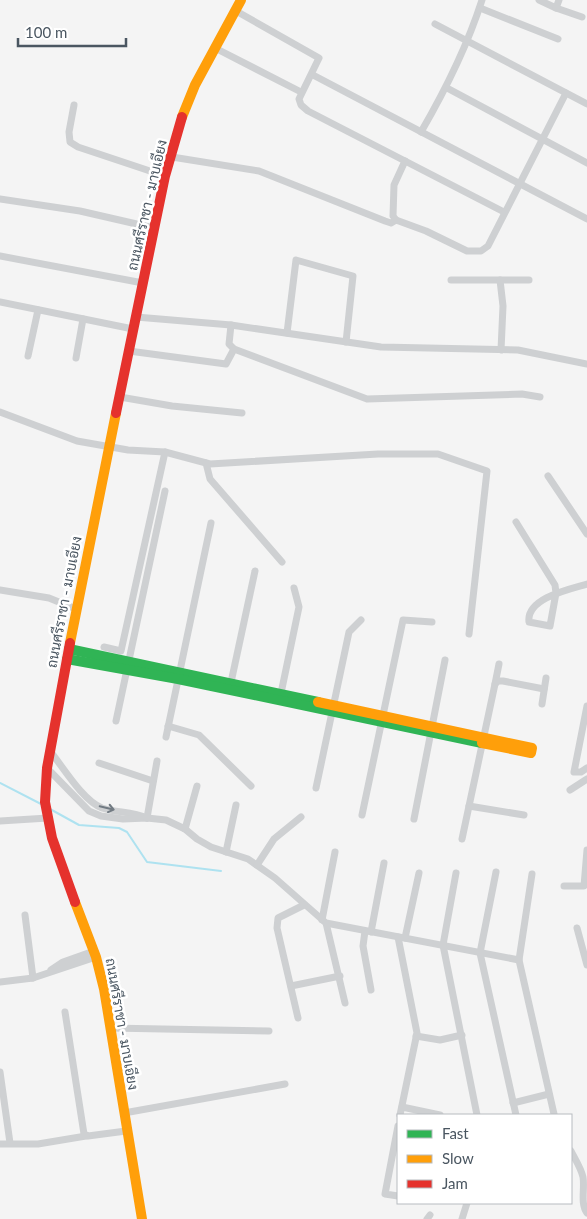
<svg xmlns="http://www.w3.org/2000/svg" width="587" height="1219" font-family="Lato,Sarabun,sans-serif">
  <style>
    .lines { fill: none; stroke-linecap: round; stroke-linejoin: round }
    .stream { stroke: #aee2f0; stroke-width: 2 }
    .street { stroke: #ced0d2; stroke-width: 7 }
    .fast { stroke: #30b455; stroke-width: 10 }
    .slow { stroke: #ff9f0a; stroke-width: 10 }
    .jam { stroke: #e5322d; stroke-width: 10 }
    .oneway { stroke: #727b83 }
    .labels { text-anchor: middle; stroke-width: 5; stroke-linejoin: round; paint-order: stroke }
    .street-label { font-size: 14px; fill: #4a5661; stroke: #fff }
  </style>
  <rect width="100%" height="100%" fill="#f4f4f4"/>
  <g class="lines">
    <g class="stream">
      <polyline points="0,783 41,804"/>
      <polyline points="50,809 79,825 119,828 127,832 147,862 221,871"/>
    </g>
    <g class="street">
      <polyline points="539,0 556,8 559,0"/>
      <polyline points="480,8 558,39"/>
      <polyline points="556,8 582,17"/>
      <polyline points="236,11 319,58 299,99 301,105 308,111 504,212"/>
      <polyline points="435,24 587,104"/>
      <polyline points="215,48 301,92"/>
      <polyline points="313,75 587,219"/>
      <polyline points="447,88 587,163"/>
      <polyline points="74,105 69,132 70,142 78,147 165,176"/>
      <path d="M421 132C446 89 467 47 482 0"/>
      <polyline points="172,157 259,171 385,221 391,223 396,220 426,231 467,251 481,251 488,246 566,93"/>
      <polyline points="0,199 80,211 154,228"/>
      <polyline points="396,220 393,216 394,185 405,161"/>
      <polyline points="0,256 143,283"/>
      <polyline points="451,280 529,280"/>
      <polyline points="500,280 503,306 501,350"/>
      <polyline points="0,302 133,329"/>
      <polyline points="136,317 231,325 381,347 518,350 587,364"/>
      <polyline points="231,325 229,344 234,349 367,399 522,394 540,397"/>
      <polyline points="287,333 296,260 353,276 346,342"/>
      <polyline points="129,351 226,364 234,349"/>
      <polyline points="28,356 38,310"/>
      <polyline points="76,358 83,319"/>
      <polyline points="120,397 172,406 242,413"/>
      <polyline points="0,412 77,441 128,450 165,452 210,464 378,454 438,454 487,471 469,634"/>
      <polyline points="206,463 210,479 282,562"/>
      <polyline points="548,476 587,534"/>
      <path d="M516 522 555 585 556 593 550 626 529 622C526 598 570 589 587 584"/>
      <polyline points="0,590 49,598 76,609"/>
      <polyline points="104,647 121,651 165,452"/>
      <polyline points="495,684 499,664"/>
      <polyline points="230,687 255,571"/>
      <polyline points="280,698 299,607 294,588"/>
      <polyline points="542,704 546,678"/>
      <polyline points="587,706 574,772 581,772 587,768"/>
      <polyline points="116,721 165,491"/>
      <polyline points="168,726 199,735 251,786"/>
      <polyline points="166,737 211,523"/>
      <path d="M50 751C63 767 83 801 102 808 117 813 132 811 147 818"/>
      <polyline points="99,763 153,781"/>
      <polyline points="47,768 89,811 101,816 123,819 147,818 166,820 185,829 197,839 211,847 248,859 275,878 326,923 519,960"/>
      <polyline points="316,788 349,632 361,620"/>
      <polyline points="570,790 587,779"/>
      <polyline points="469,806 524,815"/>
      <polyline points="362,815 403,620 432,622"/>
      <polyline points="147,818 157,761"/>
      <polyline points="414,819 445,660"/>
      <polyline points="0,821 48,818"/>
      <polyline points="185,829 197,786"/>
      <polyline points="462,839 495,684 498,681 503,681 544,689"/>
      <polyline points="226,852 236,805"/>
      <polyline points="257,865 274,839 301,817"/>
      <polyline points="496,872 480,953 516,1115"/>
      <polyline points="456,873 443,945 477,1115"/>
      <polyline points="532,874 519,960 554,1114"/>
      <polyline points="564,886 584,886 587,850"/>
      <polyline points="25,915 33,978"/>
      <polyline points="322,920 335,852"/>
      <polyline points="326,923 345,1003"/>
      <polyline points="577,928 587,965"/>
      <polyline points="365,931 363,946 371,990"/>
      <polyline points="371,932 384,863"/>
      <polyline points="398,937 417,1033 400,1115"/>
      <polyline points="405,938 419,873"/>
      <polyline points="51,970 63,962 94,951"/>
      <polyline points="0,982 33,978 96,957"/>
      <polyline points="291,986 340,976"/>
      <polyline points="65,1012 84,1134 88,1136 126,1131"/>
      <polyline points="298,1018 277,928 278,918 304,905"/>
      <polyline points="110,1028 269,1031"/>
      <polyline points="416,1036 440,1040 462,1035"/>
      <polyline points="0,1072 10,1143"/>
      <polyline points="513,1103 549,1094"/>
      <polyline points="402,1107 440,1115"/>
      <polyline points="124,1113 285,1084"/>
      <polyline points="398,1126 385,1194 398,1196"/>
      <polyline points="0,1144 38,1144 86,1136"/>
      <path d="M571 1151C575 1159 581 1168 583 1177 585 1189 580 1203 587 1213"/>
      <polyline points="427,1219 430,1215"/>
      <polyline points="462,1219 467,1203"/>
    </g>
    <g class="fast">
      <polyline points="69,649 318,702"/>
      <polyline points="67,659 178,679 482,743"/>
    </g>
    <g class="slow">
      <polyline points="182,117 195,85 241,0"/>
      <polyline points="70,643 116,413"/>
      <polyline points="318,702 532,748 531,753 482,743"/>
      <polyline points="75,902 96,957 104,989 142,1219"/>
    </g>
    <g class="jam">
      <polyline points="116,413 165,176 182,117"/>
      <polyline points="70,643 47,768 45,802 52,838 75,902"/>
    </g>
  </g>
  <defs><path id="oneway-shaft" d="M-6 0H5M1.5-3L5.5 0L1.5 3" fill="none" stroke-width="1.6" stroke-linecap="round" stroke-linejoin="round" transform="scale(1.25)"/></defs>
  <use class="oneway" href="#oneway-shaft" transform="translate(107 808) rotate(13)"/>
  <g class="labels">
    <g class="street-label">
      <text transform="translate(147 205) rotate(-77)" y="5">ถนนศรีราชา - มาบเอียง</text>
      <text transform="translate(64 602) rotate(-79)" y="5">ถนนศรีราชา - มาบเอียง</text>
      <text transform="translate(122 1024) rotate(80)" y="5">ถนนศรีราชา - มาบเอียง</text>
    </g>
  </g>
  <rect x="397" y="1114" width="175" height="90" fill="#ffffff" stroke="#b7bbc0"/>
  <rect x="407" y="1130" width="25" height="8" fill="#30b455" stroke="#b7bbc0"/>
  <text x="442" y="1139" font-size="15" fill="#4a5661">Fast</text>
  <rect x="407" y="1155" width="25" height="8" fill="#ff9f0a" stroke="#b7bbc0"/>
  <text x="442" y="1164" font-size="15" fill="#4a5661">Slow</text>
  <rect x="407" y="1180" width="25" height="8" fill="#e5322d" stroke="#b7bbc0"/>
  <text x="442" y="1189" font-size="15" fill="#4a5661">Jam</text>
  <path d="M18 38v8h108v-8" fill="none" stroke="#4a5661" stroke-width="2.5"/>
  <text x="25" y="38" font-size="15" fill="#4a5661" stroke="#ffffff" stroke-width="4" paint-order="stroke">100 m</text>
</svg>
